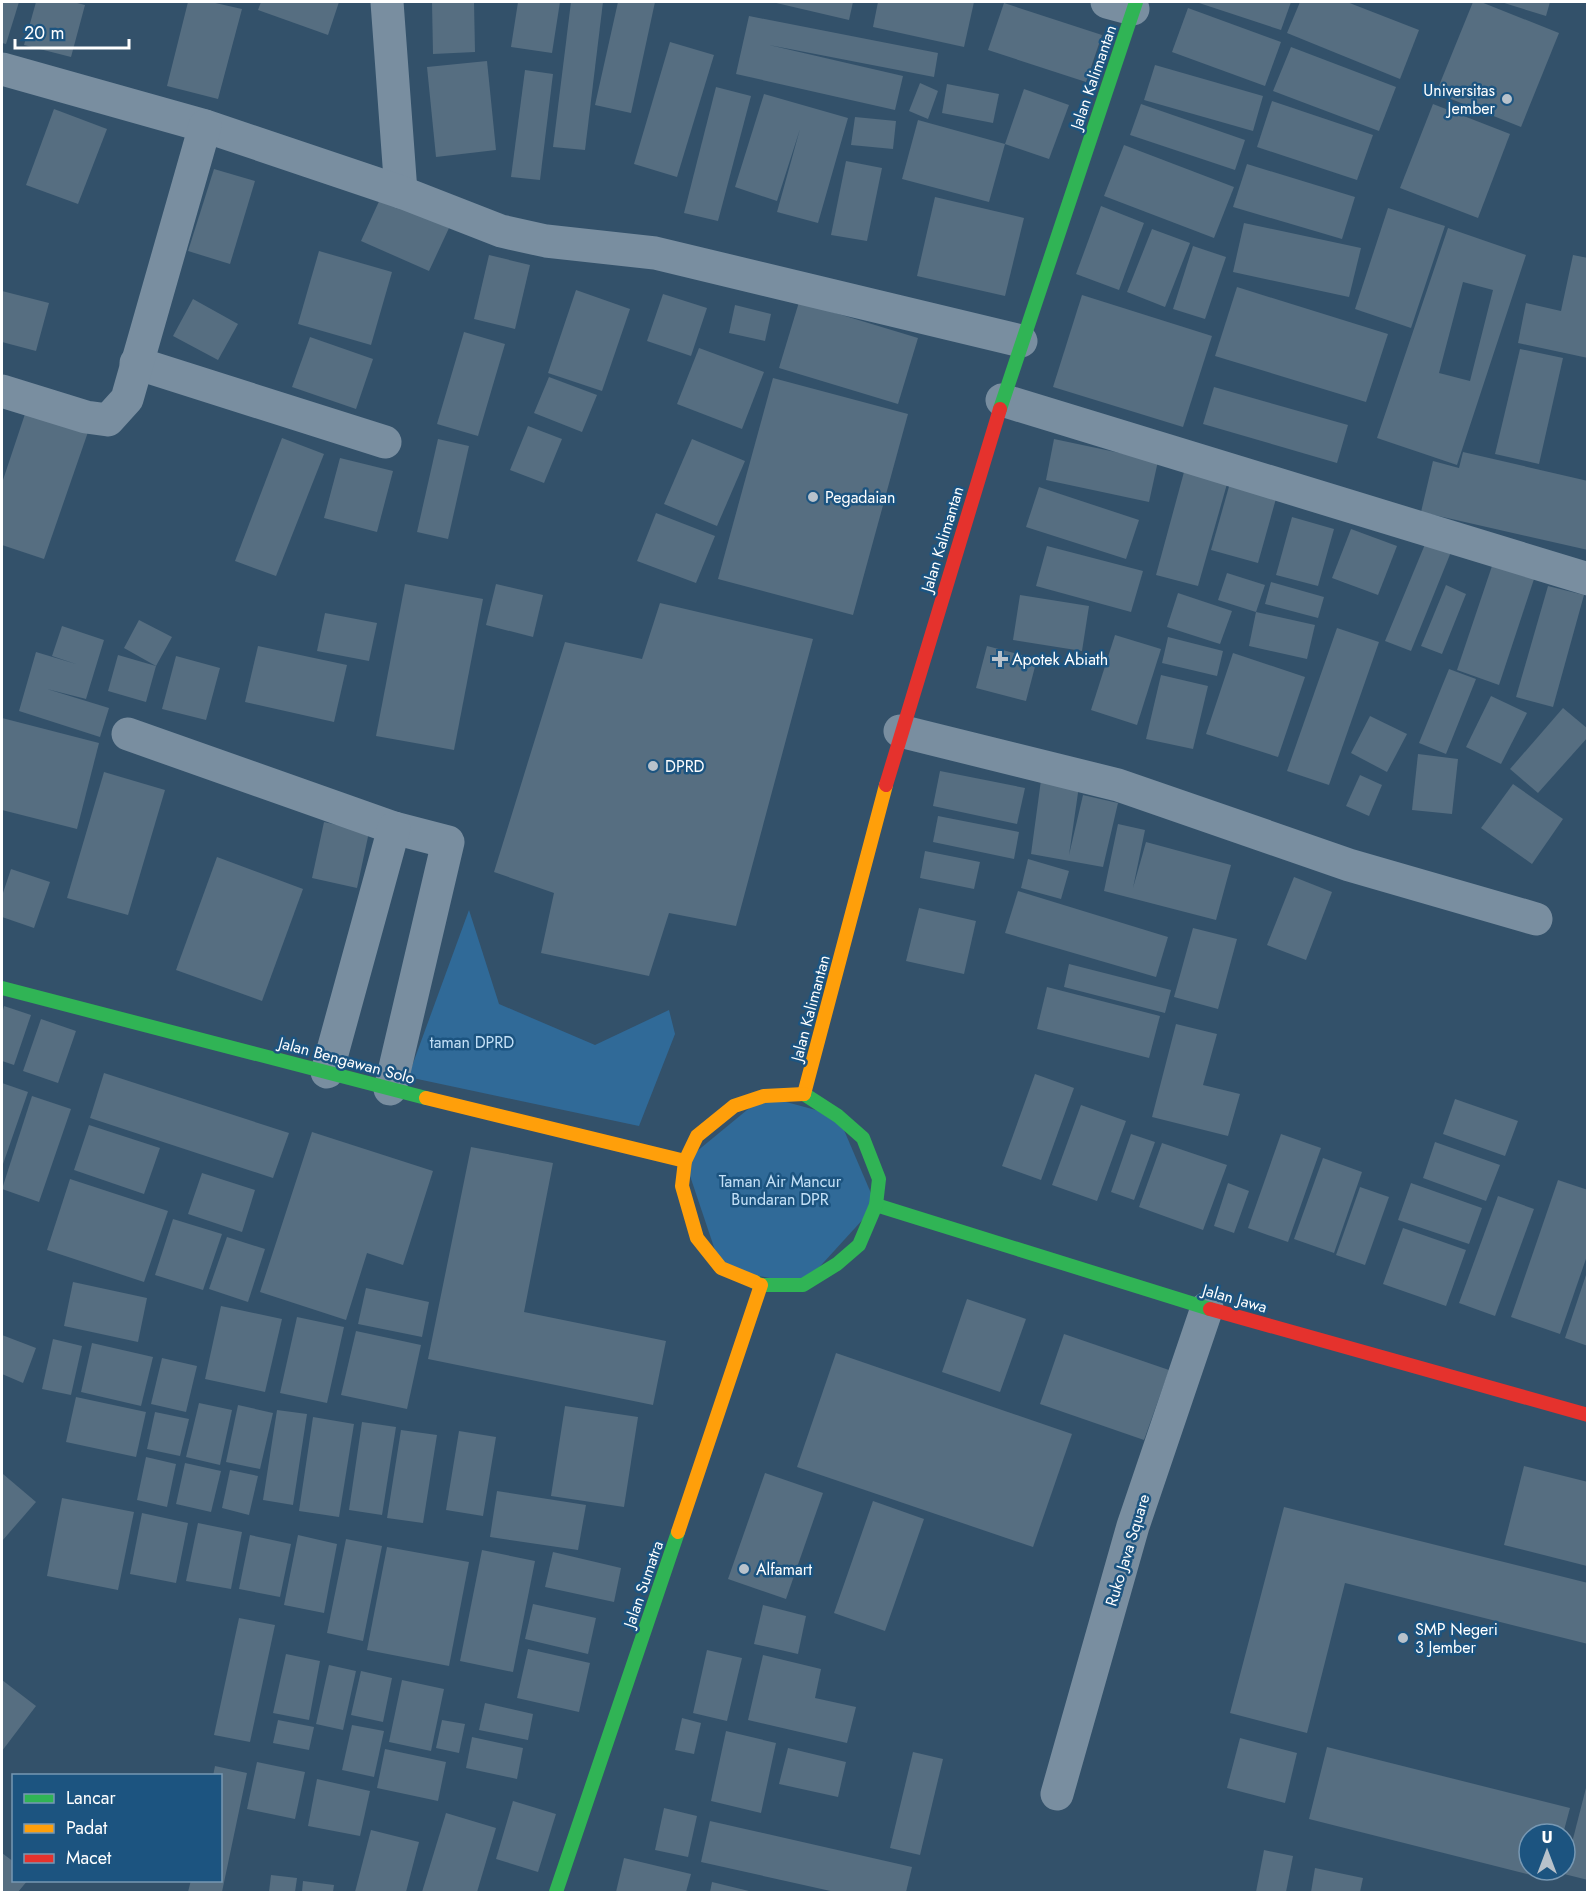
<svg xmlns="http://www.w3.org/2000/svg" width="1589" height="1894" font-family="Jost,sans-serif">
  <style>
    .green { fill: #306a98 }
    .building { fill: #566e81; fill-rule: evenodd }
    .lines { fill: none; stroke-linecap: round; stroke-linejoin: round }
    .street { stroke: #798ea0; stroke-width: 33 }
    .fast { stroke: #30b455; stroke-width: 14 }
    .slow { stroke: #ff9f0a; stroke-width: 14 }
    .jam { stroke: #e5322d; stroke-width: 14 }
    .poi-dot { fill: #b8c2cb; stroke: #1c5480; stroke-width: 2 }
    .labels { text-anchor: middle; stroke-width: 5; stroke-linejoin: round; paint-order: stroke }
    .street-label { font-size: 16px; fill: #fff; stroke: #1c5480 }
    .poi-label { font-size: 16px; fill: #fff; stroke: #1c5480; text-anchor: start }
    .park-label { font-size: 16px; fill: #c4e1f7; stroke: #1c5480 }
  </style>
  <rect width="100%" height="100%" fill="#33516a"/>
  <g class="green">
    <polygon points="469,910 499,1004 595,1045 669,1010 675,1034 639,1126 408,1077"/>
    <polygon points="764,1096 838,1116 876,1205 803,1285 721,1268 685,1161"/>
  </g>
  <g class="building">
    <polygon points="2,2 19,2 6,44 2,43"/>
    <polygon points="36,2 73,2 85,5 71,57 24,45"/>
    <polygon points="188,2 211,2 242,9 218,99 167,86"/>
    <polygon points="261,2 339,2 328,35 258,10"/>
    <polygon points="432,2 474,2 475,52 433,54"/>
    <polygon points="518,2 560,2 552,53 511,47"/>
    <polygon points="571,2 603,2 585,150 553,147"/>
    <polygon points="618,2 655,2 631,113 595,105"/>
    <polygon points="772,2 853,2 849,20"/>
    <polygon points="878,2 974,2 964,47 873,27"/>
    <polygon points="1196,2 1291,2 1281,30"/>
    <polygon points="1300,2 1347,2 1419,30 1400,79 1287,33"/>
    <polygon points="1473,2 1481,2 1559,33 1521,127 1436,93"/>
    <polygon points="1501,2 1550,2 1546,16"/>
    <polygon points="1004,3 1102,35 1086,82 988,50"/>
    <polygon points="1188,8 1281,42 1265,86 1172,52"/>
    <polygon points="749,16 938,53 934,77 769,45 903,76 895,110 736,74"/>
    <polygon points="670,42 714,55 677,177 634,164"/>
    <polygon points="1291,47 1396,87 1379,131 1273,91"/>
    <polygon points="487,61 496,150 436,157 427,67"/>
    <polygon points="1155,65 1263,96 1253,131 1144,100"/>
    <polygon points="525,70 553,74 540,180 511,177"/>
    <polygon points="920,83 938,91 928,119 909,111"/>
    <polygon points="947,84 999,94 993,123 942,113"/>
    <polygon points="716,87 751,96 718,221 684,213"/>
    <polygon points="1024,89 1069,105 1049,159 1005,144"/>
    <polygon points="764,94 848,118 818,223 777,212 800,129 777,201 735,187"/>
    <polygon points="1272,101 1373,135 1357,180 1257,147"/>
    <polygon points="1141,104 1245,140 1235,170 1130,135"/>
    <polygon points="1433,104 1510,134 1478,218 1400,188"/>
    <polygon points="54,109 107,129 78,204 26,185"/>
    <polygon points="855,117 896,121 893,149 851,145"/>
    <polygon points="918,120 1005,144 989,202 902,179"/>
    <polygon points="1124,145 1234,187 1214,238 1104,196"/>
    <polygon points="846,161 882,168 867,241 831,235"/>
    <polygon points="1247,164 1355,197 1342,239 1233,207"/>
    <polygon points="214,169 255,181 230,264 188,251"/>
    <polygon points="381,197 449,228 429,271 361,241"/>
    <polygon points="935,197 1024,218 1005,296 917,276"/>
    <polygon points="1101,206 1144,223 1119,290 1076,274"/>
    <polygon points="1388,208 1445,226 1411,328 1355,309"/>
    <polygon points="1244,223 1361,248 1349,297 1233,272"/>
    <path d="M1448 228 1526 255 1457 465 1377 438ZM1463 282 1493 290 1470 381 1439 373Z"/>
    <polygon points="1152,229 1190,243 1165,307 1127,292"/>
    <polygon points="1193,246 1226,257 1205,319 1173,309"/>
    <polygon points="319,251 392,272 371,345 298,324"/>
    <polygon points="489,255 530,265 515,329 474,319"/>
    <polygon points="1573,255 1588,258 1588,358 1518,343 1526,303 1561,311"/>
    <polygon points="1237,287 1388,334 1366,402 1215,356"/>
    <polygon points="576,290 630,309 602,391 548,373"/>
    <polygon points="2,291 49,303 36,351 2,342"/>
    <polygon points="663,294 707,308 691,356 647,341"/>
    <polygon points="1082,295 1212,336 1183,427 1053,387"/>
    <polygon points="193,299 238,324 218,360 173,336"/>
    <polygon points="799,302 918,338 898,404 779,368"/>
    <polygon points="735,305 771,314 765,341 729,333"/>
    <polygon points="464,332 505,344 478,436 437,424"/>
    <polygon points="310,337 373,359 356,409 292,387"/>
    <polygon points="699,348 764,372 742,429 677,404"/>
    <polygon points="1520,349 1563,358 1539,464 1495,454"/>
    <polygon points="549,377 597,395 582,432 534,413"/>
    <polygon points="773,378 908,414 853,615 718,579"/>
    <polygon points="1214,387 1348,425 1337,463 1203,424"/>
    <polygon points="26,411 88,432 44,559 2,545 2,483"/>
    <polygon points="528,426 562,439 544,483 510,470"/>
    <polygon points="282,438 324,454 276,576 235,561"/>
    <polygon points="438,439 469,446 448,539 417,532"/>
    <polygon points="692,439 745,461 717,526 664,504"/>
    <polygon points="1054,439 1158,461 1149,502 1046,480"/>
    <polygon points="1463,452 1588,481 1588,550 1421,512 1433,461 1459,468"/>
    <polygon points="340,458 393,471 377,532 324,518"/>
    <polygon points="1184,472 1227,484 1198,586 1156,575"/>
    <polygon points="1230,483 1277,495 1258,563 1211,550"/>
    <polygon points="1039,487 1139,520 1126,559 1026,527"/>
    <polygon points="656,513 715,536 696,583 637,561"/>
    <polygon points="1292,517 1334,529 1318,586 1276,575"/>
    <polygon points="1351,529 1397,546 1378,595 1332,578"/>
    <polygon points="1428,537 1453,547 1411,651 1385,641"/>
    <polygon points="1047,546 1143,571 1131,612 1036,586"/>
    <polygon points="1493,563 1535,576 1499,685 1457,670"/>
    <polygon points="1227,573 1265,585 1256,612 1218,600"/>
    <polygon points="1271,582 1324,597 1318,618 1265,604"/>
    <polygon points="405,584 483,599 454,750 376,736"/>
    <polygon points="496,584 543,595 533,637 486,625"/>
    <polygon points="1446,585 1466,594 1442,654 1421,646"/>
    <polygon points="1548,586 1584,595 1553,707 1516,697"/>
    <polygon points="1178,593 1232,611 1220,644 1167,627"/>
    <polygon points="1020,595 1089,606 1082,651 1013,640"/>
    <polygon points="660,603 813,639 736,926 669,913 649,976 541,953 554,893 494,872 565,642 642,659"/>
    <polygon points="1256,612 1315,625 1307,659 1249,646"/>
    <polygon points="325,613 377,623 369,661 317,651"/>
    <polygon points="139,620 172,637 156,666 124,648"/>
    <polygon points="62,626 104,640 86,699 47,689 109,708 100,737 19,711 36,652 76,664 52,656"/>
    <polygon points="1337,628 1379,642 1329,785 1287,771"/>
    <polygon points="1115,635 1161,649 1137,725 1091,710"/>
    <polygon points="1168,637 1223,651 1217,676 1162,663"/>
    <polygon points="258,646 347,665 334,722 245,702"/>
    <polygon points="987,646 1037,659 1026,701 976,688"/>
    <polygon points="1233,653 1305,677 1278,757 1206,734"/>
    <polygon points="118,655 156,666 146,702 108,691"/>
    <polygon points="176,656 220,668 206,720 162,709"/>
    <polygon points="1449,669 1476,679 1446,754 1419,743"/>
    <polygon points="1161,675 1208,686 1193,749 1146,739"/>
    <polygon points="1491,696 1527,713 1501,764 1466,747"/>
    <polygon points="1563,708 1588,729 1588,737 1538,793 1510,769"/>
    <polygon points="1370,716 1407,734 1387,772 1351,753"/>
    <polygon points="2,718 99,743 77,829 2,810"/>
    <polygon points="1418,754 1458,759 1452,814 1412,810"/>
    <polygon points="940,771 1025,788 1017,824 933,806"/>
    <polygon points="104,772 165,790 128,915 67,898"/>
    <polygon points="1360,775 1382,785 1369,816 1346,806"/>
    <polygon points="1041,780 1079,786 1069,855 1083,795 1118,803 1103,867 1031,854"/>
    <polygon points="1513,784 1563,819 1532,864 1481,828"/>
    <polygon points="938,816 1019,832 1014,859 933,842"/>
    <polygon points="324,822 369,832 357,888 312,878"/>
    <polygon points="1118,824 1145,830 1133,888 1146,842 1231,865 1216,920 1104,891"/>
    <polygon points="925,851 980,862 974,889 920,878"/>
    <polygon points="217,857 303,889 262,1001 176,970"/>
    <polygon points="1028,859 1069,871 1061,899 1021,888"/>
    <polygon points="11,869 50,882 34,928 2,917 2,896"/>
    <polygon points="1294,877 1332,892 1306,960 1267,945"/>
    <polygon points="1018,891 1168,937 1156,977 1005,933"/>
    <polygon points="919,908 976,921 964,974 906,961"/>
    <polygon points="1193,928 1237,939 1218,1009 1174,997"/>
    <polygon points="1069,964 1171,990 1165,1013 1064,987"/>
    <polygon points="1047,987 1160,1016 1149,1058 1037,1029"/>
    <polygon points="4,1006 31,1015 14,1065 2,1061 2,1014"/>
    <polygon points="41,1019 76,1031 58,1083 23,1071"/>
    <polygon points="1176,1024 1217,1034 1203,1085 1240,1094 1228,1136 1152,1117"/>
    <polygon points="104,1073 289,1133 273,1178 90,1118"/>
    <polygon points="1035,1074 1074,1088 1041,1180 1002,1166"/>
    <polygon points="2,1083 28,1092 2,1167"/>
    <polygon points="32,1096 71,1109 39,1202 2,1189"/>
    <polygon points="1455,1099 1518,1121 1505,1156 1443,1134"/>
    <polygon points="1081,1105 1126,1121 1097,1201 1052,1185"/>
    <polygon points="89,1125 160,1148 144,1194 74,1170"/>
    <polygon points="312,1132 433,1171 403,1265 367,1253 346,1320 260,1292"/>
    <polygon points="1131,1134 1155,1142 1134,1200 1111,1192"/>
    <polygon points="1281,1134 1321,1148 1288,1242 1248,1228"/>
    <polygon points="1435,1142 1500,1165 1486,1201 1423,1178"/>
    <polygon points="1162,1143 1227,1165 1203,1230 1139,1207"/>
    <polygon points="471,1147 553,1163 524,1312 666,1341 653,1405 428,1359"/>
    <polygon points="1323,1158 1362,1172 1334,1253 1294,1239"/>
    <polygon points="202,1173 255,1190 242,1232 188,1214"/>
    <polygon points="70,1179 168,1211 144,1282 47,1250"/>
    <polygon points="1558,1180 1588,1190 1588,1253 1560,1334 1511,1317"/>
    <polygon points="1228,1183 1249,1191 1234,1233 1214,1226"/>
    <polygon points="1411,1183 1482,1208 1469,1244 1398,1220"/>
    <polygon points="1360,1187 1389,1197 1365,1265 1336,1255"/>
    <polygon points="1498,1196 1534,1209 1495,1316 1459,1303"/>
    <polygon points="173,1219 222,1234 203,1290 155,1275"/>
    <polygon points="1403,1228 1466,1250 1446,1306 1383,1284"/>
    <polygon points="227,1237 265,1249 248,1302 209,1289"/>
    <polygon points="1587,1272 1588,1272 1588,1346 1565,1338"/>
    <polygon points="73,1282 147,1298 138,1342 64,1326"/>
    <polygon points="366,1288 429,1302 422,1337 358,1324"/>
    <polygon points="967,1299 1026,1319 1000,1392 942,1372"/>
    <polygon points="221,1306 282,1319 265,1392 205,1379"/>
    <polygon points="297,1317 344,1327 327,1403 280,1393"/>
    <polygon points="356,1331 421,1345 407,1409 341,1395"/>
    <polygon points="1064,1334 1169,1370 1144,1440 1040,1404"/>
    <polygon points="2,1335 36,1348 23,1383 2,1374"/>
    <polygon points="53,1339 82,1346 71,1395 42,1389"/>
    <polygon points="92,1343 153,1357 141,1406 81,1392"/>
    <polygon points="836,1353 1072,1434 1033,1547 797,1467"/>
    <polygon points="162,1358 197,1366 186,1412 151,1404"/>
    <polygon points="76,1397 146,1412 136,1457 66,1442"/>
    <polygon points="199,1403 232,1410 220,1465 186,1457"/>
    <polygon points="238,1405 273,1413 260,1469 226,1462"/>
    <polygon points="565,1406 638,1417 624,1507 551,1496"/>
    <polygon points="277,1410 307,1414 293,1505 263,1500"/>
    <polygon points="155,1412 189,1419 180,1456 147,1449"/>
    <polygon points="313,1417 354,1424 339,1517 299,1511"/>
    <polygon points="362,1422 396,1427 382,1515 349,1510"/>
    <polygon points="401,1430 437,1435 423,1523 387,1518"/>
    <polygon points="459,1431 496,1437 483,1516 446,1510"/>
    <polygon points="146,1457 176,1464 167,1507 137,1500"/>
    <polygon points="185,1463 221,1471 211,1512 176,1504"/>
    <polygon points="1524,1466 1588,1482 1587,1566 1504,1545"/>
    <polygon points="230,1470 258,1476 249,1515 222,1508"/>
    <polygon points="765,1473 823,1493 786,1599 728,1579"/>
    <polygon points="3,1474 36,1502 2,1541 2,1476"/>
    <polygon points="497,1491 586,1505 578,1550 490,1537"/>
    <polygon points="62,1498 134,1512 118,1590 47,1576"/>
    <polygon points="873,1501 924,1519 885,1631 834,1613"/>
    <polygon points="1284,1507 1588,1583 1588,1644 1345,1583 1307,1733 1230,1713"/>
    <polygon points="142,1513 188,1523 176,1583 130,1574"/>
    <polygon points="198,1523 242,1532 231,1589 186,1581"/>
    <polygon points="250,1535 291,1544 280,1597 239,1589"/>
    <polygon points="298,1535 337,1544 324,1613 284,1605"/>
    <polygon points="346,1539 382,1546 363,1641 327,1633"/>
    <polygon points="387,1547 469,1562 449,1666 367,1650"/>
    <polygon points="482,1550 535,1561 513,1672 460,1661"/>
    <polygon points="553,1552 621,1568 614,1602 545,1587"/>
    <polygon points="533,1604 596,1618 588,1654 525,1639"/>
    <polygon points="763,1605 806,1616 798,1654 754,1644"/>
    <polygon points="239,1618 275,1625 250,1742 214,1735"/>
    <polygon points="528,1649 590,1663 579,1712 517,1698"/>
    <polygon points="707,1650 742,1658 727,1721 693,1713"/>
    <polygon points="286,1654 320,1661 309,1720 273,1713"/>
    <polygon points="763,1655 821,1669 815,1698 856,1707 847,1743 748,1720"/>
    <polygon points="329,1665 356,1671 343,1730 316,1724"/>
    <polygon points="361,1671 392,1678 383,1722 351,1715"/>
    <polygon points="2,1680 36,1706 2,1751"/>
    <polygon points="402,1680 444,1689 431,1751 389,1742"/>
    <polygon points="485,1703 533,1714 528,1740 479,1730"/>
    <polygon points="682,1718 701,1723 694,1754 675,1750"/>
    <polygon points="278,1720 314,1727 309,1750 273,1743"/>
    <polygon points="442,1720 465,1724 459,1753 436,1748"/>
    <polygon points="352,1725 384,1731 374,1777 342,1770"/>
    <polygon points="726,1731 776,1743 761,1813 711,1801"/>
    <polygon points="472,1737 523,1748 517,1779 466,1768"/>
    <polygon points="1240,1738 1297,1753 1285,1803 1227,1788"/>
    <polygon points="1327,1747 1570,1808 1563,1834 1529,1834 1529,1870 1554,1870 1551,1880 1309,1819"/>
    <polygon points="788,1748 846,1762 838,1797 779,1784"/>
    <polygon points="385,1749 446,1762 438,1801 377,1788"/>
    <polygon points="913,1752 943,1759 920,1855 890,1848"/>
    <polygon points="257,1762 305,1772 295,1819 247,1809"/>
    <polygon points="215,1766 247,1773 222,1892 188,1892 191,1880 220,1880 220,1776 213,1776"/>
    <polygon points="317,1779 370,1791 360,1836 308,1826"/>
    <polygon points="1587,1784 1588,1784 1588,1880 1564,1874"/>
    <polygon points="513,1801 556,1814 538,1872 496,1859"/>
    <polygon points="664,1808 697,1816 688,1857 655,1850"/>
    <polygon points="446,1813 496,1828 477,1892 422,1892"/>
    <polygon points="710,1821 912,1867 906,1892 835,1892 701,1862"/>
    <polygon points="371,1830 419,1842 406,1892 355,1892"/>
    <polygon points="1264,1850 1293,1856 1286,1892 1256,1892"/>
    <polygon points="2,1853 14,1862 14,1880 28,1880 18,1892 2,1892"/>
    <polygon points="624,1858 691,1874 686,1892 616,1892"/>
    <polygon points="1315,1868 1363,1878 1360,1892 1311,1892"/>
    <polygon points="271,1875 297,1878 295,1892 269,1892"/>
    <polygon points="303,1881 334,1885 333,1892 302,1892"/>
    <polygon points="712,1882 753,1892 710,1892"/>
  </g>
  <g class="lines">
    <g class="street">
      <polyline points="387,2 401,192"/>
      <polyline points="1107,2 1133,9"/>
      <polyline points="2,69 205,126 401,192 501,231 546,241 655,253 1021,341"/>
      <polyline points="136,363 385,442"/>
      <polyline points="2,391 86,417 108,420 127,399 205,126"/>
      <polyline points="1002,400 1588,579"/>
      <polyline points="900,731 1118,785 1349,865 1536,919"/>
      <polyline points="128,734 394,828 448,842 390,1089"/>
      <polyline points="327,1072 394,828"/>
      <polyline points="1057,1794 1133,1526 1207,1308"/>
    </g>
    <g class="fast">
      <polyline points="1000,409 1136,2"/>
      <polyline points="2,988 426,1098"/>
      <polyline points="876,1205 1210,1309"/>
      <polyline points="755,1282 761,1285 803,1285 837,1264 859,1245 876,1205 879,1179 863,1138 838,1116 804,1094"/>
      <polyline points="556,1892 678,1532"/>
    </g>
    <g class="slow">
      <polyline points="804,1094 886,785"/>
      <polyline points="426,1098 685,1161"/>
      <polyline points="755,1282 721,1268 697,1238 682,1186 685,1161 697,1136 734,1106 764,1096 804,1094"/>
      <polyline points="678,1532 761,1285"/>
    </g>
    <g class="jam">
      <polyline points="886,785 1000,409"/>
      <polyline points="1210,1309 1588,1415"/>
    </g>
  </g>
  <g class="poi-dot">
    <circle cx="1507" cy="99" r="6"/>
    <circle cx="813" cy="497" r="6"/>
    <path d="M997 650h6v6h6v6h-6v6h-6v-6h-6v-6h6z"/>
    <circle cx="653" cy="766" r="6"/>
    <circle cx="744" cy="1569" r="6"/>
    <circle cx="1403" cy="1638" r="6"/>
  </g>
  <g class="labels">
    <g class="street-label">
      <text transform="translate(1093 77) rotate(-71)" y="6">Jalan Kalimantan</text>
      <text transform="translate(942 539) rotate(-73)" y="6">Jalan Kalimantan</text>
      <text transform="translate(810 1008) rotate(-75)" y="6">Jalan Kalimantan</text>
      <text transform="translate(347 1060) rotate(15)" y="6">Jalan Bengawan Solo</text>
      <text transform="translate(1235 1298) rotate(16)" y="6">Jalan Jawa</text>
      <text transform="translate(1127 1550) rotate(-73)" y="6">Ruko Java Square</text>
      <text transform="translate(643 1584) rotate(-71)" y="6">Jalan Sumatra</text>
    </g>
    <g class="poi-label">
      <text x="1495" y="96" text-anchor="end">Universitas<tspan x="1495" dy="18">Jember</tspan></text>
      <text x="825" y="503">Pegadaian</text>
      <text x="1012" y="665">Apotek Abiath</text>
      <text x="665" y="772">DPRD</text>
      <text x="756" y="1575">Alfamart</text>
      <text x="1415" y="1635">SMP Negeri<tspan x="1415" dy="18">3 Jember</tspan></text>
    </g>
    <g class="park-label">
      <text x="472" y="1048">taman DPRD</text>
      <text x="780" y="1187">Taman Air Mancur<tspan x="780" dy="18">Bundaran DPR</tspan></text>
    </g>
  </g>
  <rect width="1589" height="1894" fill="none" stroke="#ffffff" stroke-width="6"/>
  <rect x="12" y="1774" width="210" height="108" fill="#1c5480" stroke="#7798b3" stroke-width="1.5"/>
  <rect x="24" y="1794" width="30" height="9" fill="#30b455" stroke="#7798b3" stroke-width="1.5"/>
  <text x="66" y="1804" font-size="18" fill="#ffffff">Lancar</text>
  <rect x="24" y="1824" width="30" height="9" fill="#ff9f0a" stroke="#7798b3" stroke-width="1.5"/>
  <text x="66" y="1834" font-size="18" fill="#ffffff">Padat</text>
  <rect x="24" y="1854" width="30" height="9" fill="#e5322d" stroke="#7798b3" stroke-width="1.5"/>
  <text x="66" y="1864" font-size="18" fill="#ffffff">Macet</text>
  <g transform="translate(1547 1852)"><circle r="28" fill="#1c5480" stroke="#7798b3" stroke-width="1.5"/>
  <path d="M0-4.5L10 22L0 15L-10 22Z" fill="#b8c2cb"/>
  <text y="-9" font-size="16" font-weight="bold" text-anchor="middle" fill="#ffffff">U</text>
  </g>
  <path d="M15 39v9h114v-9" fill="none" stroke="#ffffff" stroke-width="3"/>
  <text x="24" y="39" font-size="18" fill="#ffffff" stroke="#1c5480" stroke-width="4.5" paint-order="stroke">20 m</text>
</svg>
